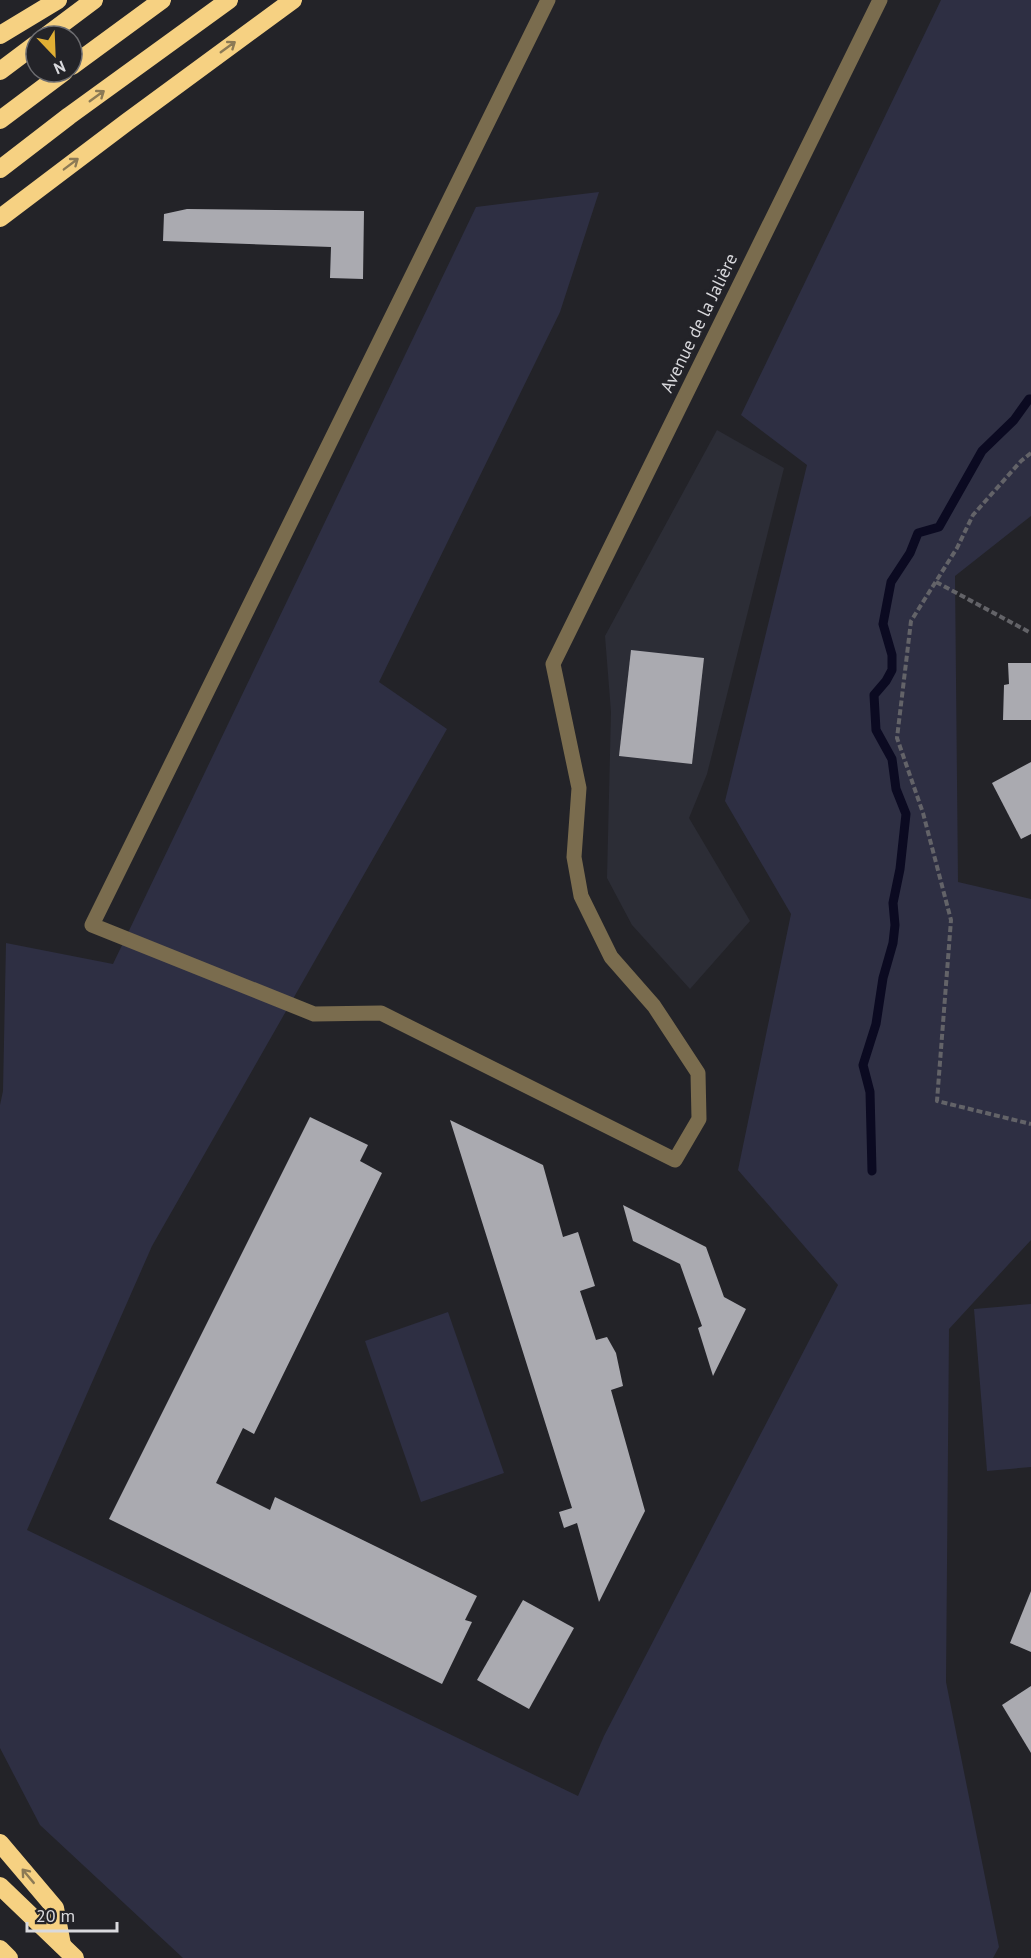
<svg xmlns="http://www.w3.org/2000/svg" width="1031" height="1958" font-family="'PT Sans',sans-serif">
  <style>
    .built { fill: #2c2d36 }
    .green { fill: #2e2f43 }
    .lines { fill: none; stroke-linecap: round; stroke-linejoin: round }
    .stream { stroke: #0b0a21; stroke-width: 9 }
    .building { fill: #aaaab0 }
    .path { stroke: #636368; stroke-width: 4; stroke-dasharray: 6 3; stroke-linecap: butt }
    .minor { stroke: #7a6c4e; stroke-width: 15 }
    .highway { stroke: #f6d182; stroke-width: 18 }
    .oneway { stroke: #8c7a55 }
    .labels { text-anchor: middle; stroke-width: 6; stroke-linejoin: round; paint-order: stroke }
    .street-label { font-size: 18px; fill: #d9d9dd; stroke: #232328 }
  </style>
  <rect width="100%" height="100%" fill="#232328"/>
  <polygon class="built" points="717,430 784,468 707,774 689,818 750,921 690,989 632,925 607,878 611,712 605,636"/>
  <g class="green">
    <polygon points="941,0 1031,0 1031,516 955,576 958,882 1031,899 1031,1240 949,1329 946,1682 999,1947 993,1958 183,1958 40,1825 0,1748 0,1105 3,1091 6,943 113,964 476,207 599,192 560,312 379,682 447,729 152,1246 27,1530 578,1796 604,1736 838,1285 738,1170 791,914 725,801 807,465 741,415"/>
    <polygon points="1031,1304 1031,1467 987,1471 974,1309"/>
    <polygon points="448,1312 504,1473 421,1502 365,1341"/>
  </g>
  <g class="lines">
    <polyline class="stream" points="872,1171 870,1092 863,1065 876,1024 883,978 893,943 895,925 893,903 900,869 906,814 896,789 892,759 876,730 874,695 886,681 892,670 892,655 883,624 891,582 910,553 918,533 939,527 982,451 1014,420 1029,399 1031,399"/>
  </g>
  <g class="building">
    <polygon points="187,209 364,211 363,279 330,278 331,247 163,241 164,214"/>
    <polygon points="631,650 704,658 692,764 619,756"/>
    <polygon points="1008,663 1031,663 1031,720 1003,720 1004,685 1009,684"/>
    <polygon points="1031,762 1031,834 1021,839 992,783"/>
    <polygon points="310,1117 368,1145 360,1161 382,1173 254,1434 243,1428 216,1483 270,1510 275,1497 477,1596 465,1620 472,1622 442,1684 109,1519"/>
    <polygon points="450,1120 543,1165 563,1237 578,1232 595,1286 580,1291 596,1340 607,1337 616,1353 623,1386 611,1390 645,1511 599,1602 577,1523 564,1528 559,1512 572,1508"/>
    <polygon points="623,1205 706,1247 724,1297 746,1309 713,1376 698,1328 702,1326 680,1264 633,1241"/>
    <polygon points="1031,1591 1031,1652 1010,1643"/>
    <polygon points="523,1600 574,1628 529,1709 477,1680"/>
    <polygon points="1031,1686 1031,1753 1002,1705"/>
  </g>
  <g class="lines">
    <g class="path">
      <polyline points="1031,453 1021,461 973,515 957,548 911,621 897,738 923,813 951,920 937,1101 1031,1124"/>
      <polyline points="936,582 1031,633"/>
    </g>
    <polyline class="minor" points="548,0 92,925 314,1014 381,1013 675,1160 699,1119 698,1073 654,1006 611,957 581,896 574,857 579,788 553,664 880,0"/>
    <g class="highway">
      <polyline points="0,35 58,0"/>
      <polyline points="46,36 94,0"/>
      <polyline points="72,66 162,0"/>
      <polyline points="0,71 36,44"/>
      <polyline points="0,120 64,72"/>
      <polyline points="0,169 69,116 229,0"/>
      <polyline points="0,218 127,122 293,0"/>
      <polyline points="0,1843 55,1908 62,1945"/>
      <polyline points="0,1886 75,1958"/>
      <polyline points="0,1949 9,1958"/>
    </g>
  </g>
  <defs><path id="oneway-shaft" d="M-6 0H5M1.5-3L5.5 0L1.5 3" fill="none" stroke-width="1.6" stroke-linecap="round" stroke-linejoin="round" transform="scale(1.5)"/></defs>
  <g class="oneway">
    <use href="#oneway-shaft" transform="translate(228 47) rotate(-36)"/>
    <use href="#oneway-shaft" transform="translate(97 96) rotate(-36)"/>
    <use href="#oneway-shaft" transform="translate(71 164) rotate(-37)"/>
    <use href="#oneway-shaft" transform="translate(28 1876) rotate(-130)"/>
  </g>
  <g class="labels">
    <g class="street-label">
      <text transform="translate(699 323) rotate(-64)" y="6">Avenue de la Jalière</text>
    </g>
  </g>
  <g transform="translate(54 54) rotate(157)"><circle r="28" fill="#232328" stroke="#6c6c70" stroke-width="1.5"/>
  <path d="M0-4.5L10 22L0 15L-10 22Z" fill="#e1af34"/>
  <text y="-9" font-size="16" font-weight="bold" text-anchor="middle" fill="#d9d9dd">N</text>
  </g>
  <path d="M27 1922v9h90v-9" fill="none" stroke="#d9d9dd" stroke-width="3"/>
  <text x="36" y="1922" font-size="18" fill="#d9d9dd" stroke="#232328" stroke-width="4.5" paint-order="stroke">20 m</text>
</svg>
